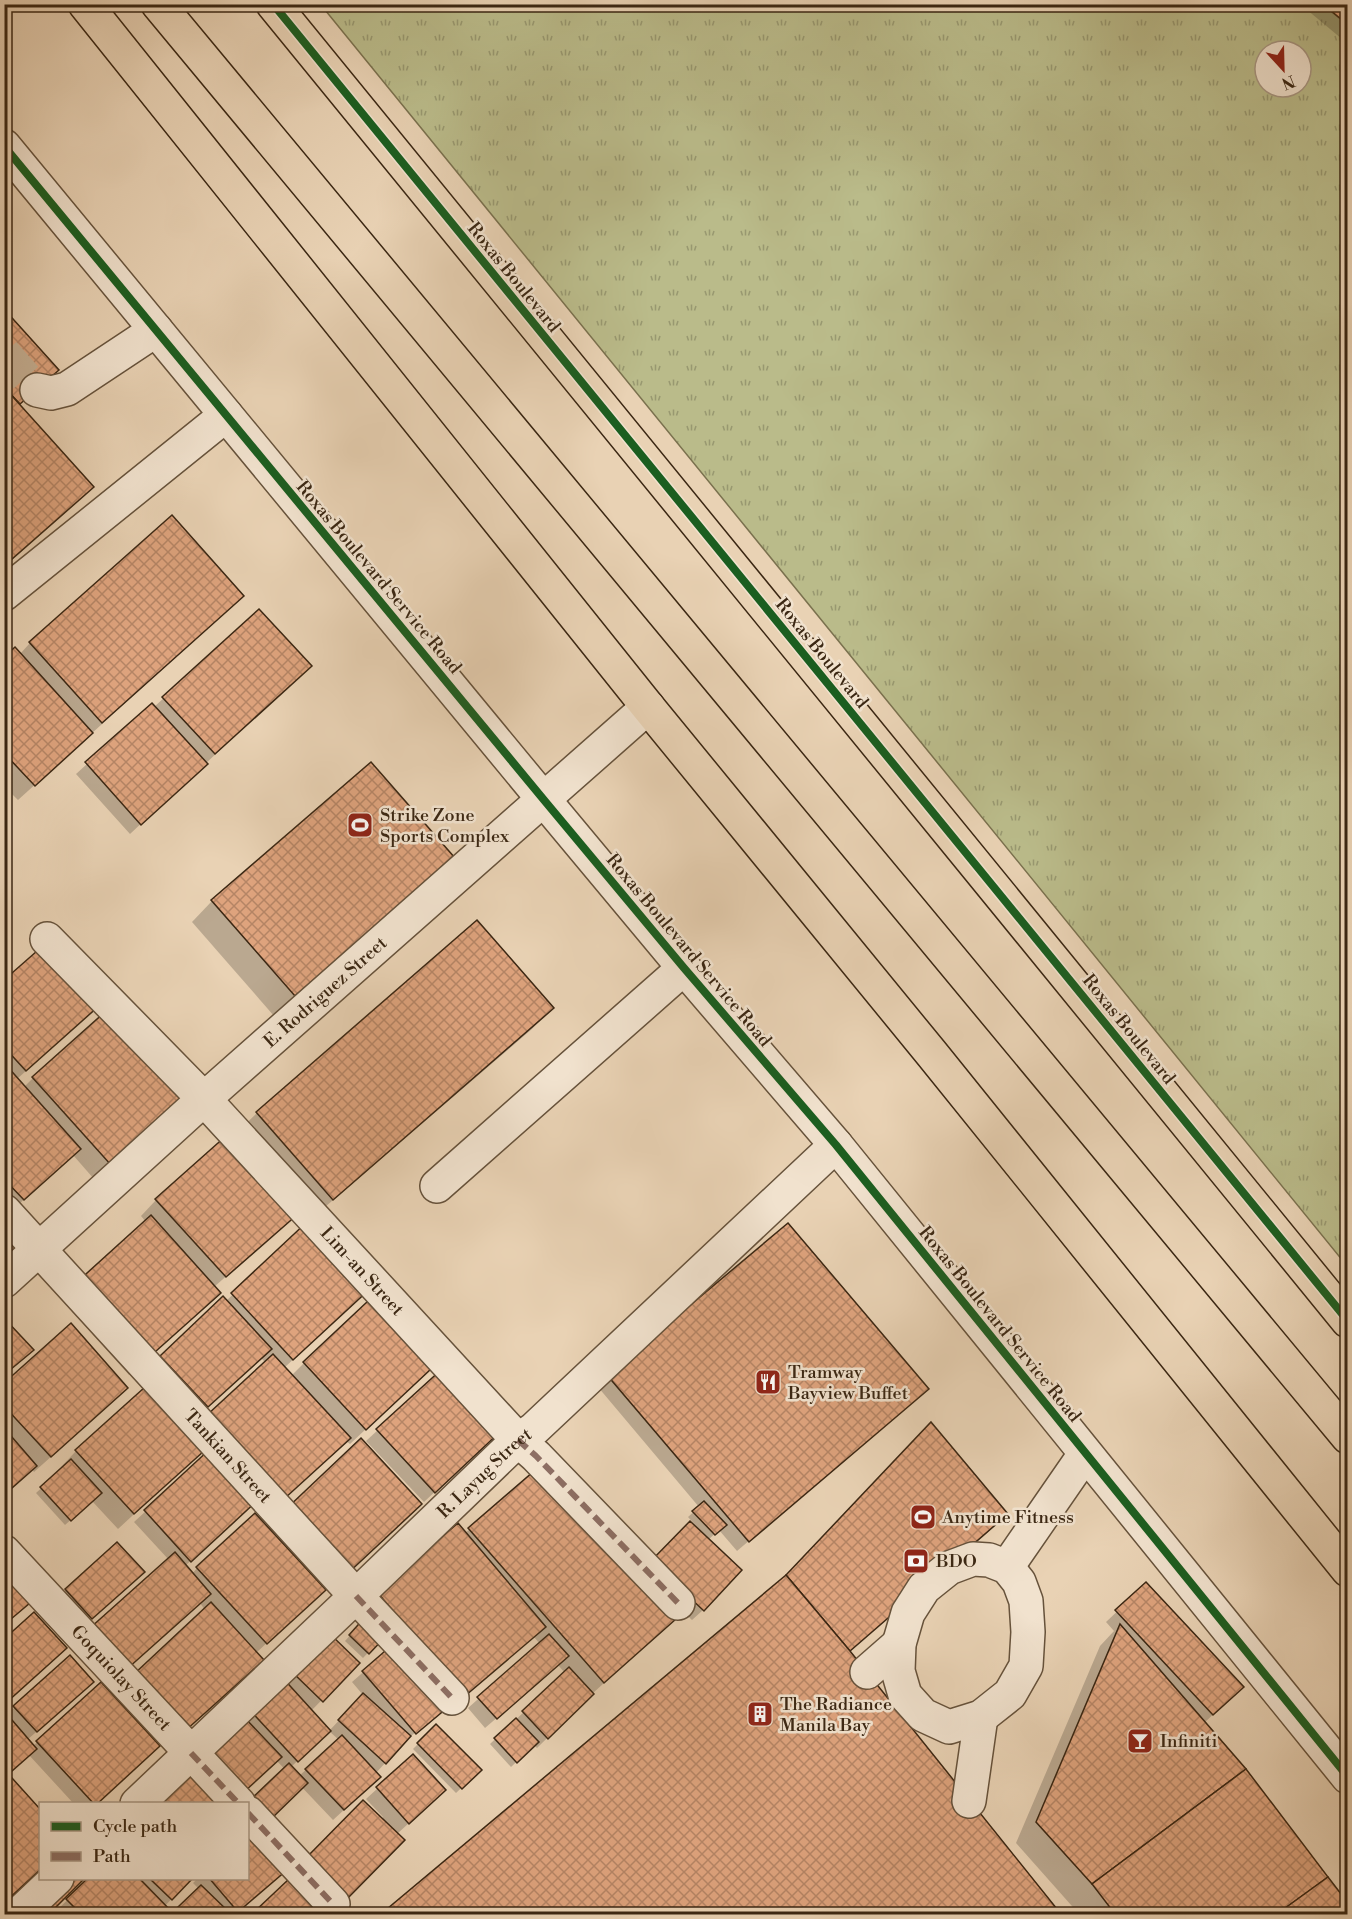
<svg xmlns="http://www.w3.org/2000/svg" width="1352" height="1919" font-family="'Libre Bodoni',serif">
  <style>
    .grass { fill: url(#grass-tufts); stroke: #7a714e; stroke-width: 1.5; fill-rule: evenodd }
    .shadow { fill: #0003; fill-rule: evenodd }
    .building { fill: url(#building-cross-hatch); stroke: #3b2713; stroke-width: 1.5 }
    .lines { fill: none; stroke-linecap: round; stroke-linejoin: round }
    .minor-tunnel { stroke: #c6b094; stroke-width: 33; stroke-dasharray: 33 16; stroke-linecap: butt }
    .minor-casing { stroke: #66523b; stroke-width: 36 }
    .major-casing { stroke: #3b2713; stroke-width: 36 }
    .highway-casing { stroke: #3b2713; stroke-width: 36 }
    .minor { stroke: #f1e2ce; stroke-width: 33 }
    .major { stroke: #e9d2b4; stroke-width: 33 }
    .highway { stroke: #e9d2b4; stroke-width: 33 }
    .quiet { stroke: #8d6e63; stroke-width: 6; stroke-dasharray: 12 6; stroke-linecap: butt }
    .cycleway-casing { stroke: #f1e2ce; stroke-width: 11 }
    .cycleway { stroke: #1b5e20; stroke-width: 8 }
    .labels { text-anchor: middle; stroke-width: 5; stroke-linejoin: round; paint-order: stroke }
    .street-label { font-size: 18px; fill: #3b2713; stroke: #f1e2ce }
    .poi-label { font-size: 18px; fill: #3b2713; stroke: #f1e2ce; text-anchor: start }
  </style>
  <defs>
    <pattern id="grass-tufts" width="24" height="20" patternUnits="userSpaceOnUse" patternTransform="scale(1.5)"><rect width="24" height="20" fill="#babb8a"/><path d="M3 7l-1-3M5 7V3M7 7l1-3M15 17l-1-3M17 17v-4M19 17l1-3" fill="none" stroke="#989870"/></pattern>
    <pattern id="building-cross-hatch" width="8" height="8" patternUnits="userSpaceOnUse" patternTransform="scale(1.5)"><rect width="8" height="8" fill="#dea37d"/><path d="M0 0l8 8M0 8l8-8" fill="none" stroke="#b58565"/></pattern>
  </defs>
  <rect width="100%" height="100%" fill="#e9d2b4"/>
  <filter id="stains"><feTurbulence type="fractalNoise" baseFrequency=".00333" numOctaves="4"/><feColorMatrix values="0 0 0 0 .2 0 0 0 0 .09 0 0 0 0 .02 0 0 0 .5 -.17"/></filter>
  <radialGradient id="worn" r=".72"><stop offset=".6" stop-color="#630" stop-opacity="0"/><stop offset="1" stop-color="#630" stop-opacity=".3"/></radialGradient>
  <path class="grass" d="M1323 5 1348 25 1347 1266 321 5ZM1265 51H1301V87H1265Z"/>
  <g class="shadow">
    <polygon points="1300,4 1348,4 1348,44"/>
    <polygon points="4,312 52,375 18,404 92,487 64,514 4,567"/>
    <polygon points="259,611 294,681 130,834 76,774 152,705 154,707"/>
    <polygon points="226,612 18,800 4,786 4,659 20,654 30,643"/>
    <polygon points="371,764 453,858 274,1016 192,922 212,901"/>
    <polygon points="4,982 82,1021 17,1079 24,1087 33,1078 183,1098 94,1179 73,1155 7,1215 4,1212"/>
    <polygon points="552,1008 532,1029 311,1219 236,1133 257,1113"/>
    <polygon points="156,1200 280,1229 214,1287 203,1309 129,1375 61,1299 146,1222 141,1216"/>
    <polygon points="309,1222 354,1303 284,1368 291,1376 304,1363 413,1385 350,1444 346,1441 255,1501 185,1566 192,1574 197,1568 268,1529 285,1512 404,1520 328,1591 326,1588 256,1653 246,1675 169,1746 205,1610 169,1560 134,1522 210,1452 266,1363 261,1358 196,1417 150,1367 223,1299 226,1301"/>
    <polygon points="443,1370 489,1441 424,1502 366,1441"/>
    <polygon points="608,1377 927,1389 737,1551 719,1530 708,1540 703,1610 692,1620 642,1573 700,1530 688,1517 699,1507 598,1387"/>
    <polygon points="4,1385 110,1404 34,1472 32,1469 4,1494"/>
    <polygon points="76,1451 186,1466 118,1529 92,1501 65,1525 36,1493 62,1469 61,1467"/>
    <polygon points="1006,1514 985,1535 850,1652 1059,1914 384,1914 781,1581"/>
    <path d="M469 1530 674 1619 592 1694 537 1748 534 1745 511 1767 490 1744 565 1673 558 1665 485 1728 468 1708 540 1644 534 1637 448 1710 446 1707 404 1742 376 1773 369 1787 333 1820 276 1760 197 1764 329 1635 358 1663 311 1711 329 1731 363 1695 352 1682 393 1646 385 1635 363 1658 345 1641 366 1618 378 1593ZM329 1731 339 1740 299 1776 291 1767Z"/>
    <polygon points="133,1583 80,1629 55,1600 66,1590"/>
    <polygon points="1146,1584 1231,1698 1204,1723 1348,1905 1348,1914 1079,1914 1016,1843 1100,1646 1114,1631 1106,1622"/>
    <polygon points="70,1658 81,1693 27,1740 33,1746 100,1685 96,1804 74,1804 29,1755 4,1719 4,1717 14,1708"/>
    <polygon points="436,1726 480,1770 456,1793 413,1749"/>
    <polygon points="413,1756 434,1800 397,1834 382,1819 383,1817 366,1799"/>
    <polygon points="12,1780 40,1811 40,1869 4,1902"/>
    <polygon points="248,1834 274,1880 234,1914 173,1914 199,1889 193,1883 198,1878 248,1878"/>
    <polygon points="90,1878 191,1878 164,1907 172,1914 53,1914"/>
    <polygon points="290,1880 320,1912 317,1914 254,1914"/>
  </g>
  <g class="building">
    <polygon points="1323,4 1348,4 1348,25"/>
    <polygon points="4,309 59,370 20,404 4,387"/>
    <polygon points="4,387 94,487 4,566"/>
    <polygon points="172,515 244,596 102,723 29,642"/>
    <polygon points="259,609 312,666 215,754 162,697"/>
    <polygon points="15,647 93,733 35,786 4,753 4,657"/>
    <polygon points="152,703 208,764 141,825 85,762"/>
    <polygon points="371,762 455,858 295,996 211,900"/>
    <polygon points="477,920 554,1008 333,1200 256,1112"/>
    <polygon points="45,944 100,1005 26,1071 4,1047 4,980"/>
    <polygon points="106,1011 185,1098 111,1165 32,1077"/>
    <polygon points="6,1065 81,1149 24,1200 4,1179 4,1067"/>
    <polygon points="227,1135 298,1214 226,1277 155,1199"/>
    <polygon points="151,1215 221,1293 146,1360 76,1283"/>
    <polygon points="309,1220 372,1287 293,1360 231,1293"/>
    <polygon points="788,1223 929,1389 749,1542 607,1375"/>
    <polygon points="4,1231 19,1247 4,1260"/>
    <polygon points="223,1296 272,1349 208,1407 160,1356"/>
    <polygon points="368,1301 431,1369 366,1430 303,1362"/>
    <polygon points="4,1318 34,1350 4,1375"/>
    <polygon points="71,1323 128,1388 51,1457 4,1406 4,1383"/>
    <polygon points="273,1354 351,1438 284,1499 207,1415"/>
    <polygon points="443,1368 502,1430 435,1493 376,1429"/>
    <polygon points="145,1387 204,1451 134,1514 75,1450"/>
    <polygon points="931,1422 1008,1514 850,1651 786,1575"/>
    <polygon points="5,1429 37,1466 4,1495 4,1430"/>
    <polygon points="361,1438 422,1504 345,1576 284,1511"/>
    <polygon points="211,1448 258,1500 191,1562 144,1510"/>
    <polygon points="71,1459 102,1493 71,1521 40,1487"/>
    <polygon points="541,1465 676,1619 604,1683 468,1528"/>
    <polygon points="704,1501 727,1525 715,1535 692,1511"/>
    <polygon points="255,1513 326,1590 267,1644 196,1567"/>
    <polygon points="690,1521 742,1570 704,1611 651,1561"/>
    <polygon points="458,1523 546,1627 465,1696 377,1592"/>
    <polygon points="117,1542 145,1572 92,1619 65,1589"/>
    <polygon points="175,1552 211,1594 127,1669 90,1628"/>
    <polygon points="4,1574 30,1603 4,1625"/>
    <polygon points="786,1575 850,1651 1061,1914 381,1914"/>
    <polygon points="1146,1582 1244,1687 1213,1715 1115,1610"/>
    <polygon points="211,1602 264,1660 185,1731 133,1675"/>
    <polygon points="34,1612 67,1648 7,1702 4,1700 4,1639"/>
    <polygon points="366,1616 387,1635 369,1654 349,1635"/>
    <polygon points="1120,1624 1246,1769 1092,1884 1036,1822"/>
    <polygon points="329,1633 360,1663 323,1702 291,1671"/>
    <polygon points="549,1634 569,1656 497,1719 477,1697"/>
    <polygon points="392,1645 447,1708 416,1734 362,1671"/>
    <polygon points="70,1655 94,1682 37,1732 13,1706"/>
    <polygon points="569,1667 594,1694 548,1739 522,1711"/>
    <polygon points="281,1676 331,1731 298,1762 247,1707"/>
    <polygon points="101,1682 160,1746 97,1804 94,1804 36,1741"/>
    <polygon points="363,1693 411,1736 386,1764 338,1720"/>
    <polygon points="244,1717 282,1757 244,1792 206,1752"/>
    <polygon points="516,1718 539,1742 517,1763 494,1738"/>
    <polygon points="12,1720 37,1749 4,1778 4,1727"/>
    <polygon points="436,1724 482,1770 462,1789 417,1743"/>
    <polygon points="342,1735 381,1777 344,1810 305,1769"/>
    <polygon points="413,1754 446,1790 409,1824 376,1787"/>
    <polygon points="289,1763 308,1783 270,1820 250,1800"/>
    <polygon points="187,1767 226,1804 152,1804"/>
    <polygon points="1246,1769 1328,1877 1277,1914 1115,1914 1092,1884"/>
    <polygon points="12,1778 40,1809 40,1870 4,1903 4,1785"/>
    <polygon points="363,1800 405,1840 347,1899 306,1858"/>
    <polygon points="248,1832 287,1870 238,1912 209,1878 248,1878"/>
    <polygon points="1328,1877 1348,1903 1348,1914 1277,1914"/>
    <polygon points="69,1878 85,1878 49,1914 44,1914 39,1910"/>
    <polygon points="88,1878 139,1878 174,1914 81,1914 66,1899"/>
    <polygon points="149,1878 193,1878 172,1900"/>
    <polygon points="290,1878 322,1912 319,1914 257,1914 254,1912"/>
    <polygon points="201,1885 231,1914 185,1914 178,1907"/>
  </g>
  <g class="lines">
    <polyline class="minor-tunnel" points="4,353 37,390"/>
    <g class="minor-casing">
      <g id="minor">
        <polyline points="4,146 544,800 684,968 836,1145 1348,1777"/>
        <polyline points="37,390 51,393 67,389 156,330"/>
        <polyline points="4,594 226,415"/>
        <path id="s1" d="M47 939 204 1099 518 1440 536 1456 678 1603"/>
        <polyline points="437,1186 684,968"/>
        <path id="s2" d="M4 1211 356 1596 452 1698"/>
        <path id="s3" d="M4 1281 204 1099 648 707"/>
        <path id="s4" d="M4 1552 239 1804"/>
        <polygon points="973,1559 989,1560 1007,1567 1019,1582 1026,1601 1028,1632 1026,1666 1010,1694 981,1717 949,1727 923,1715 905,1695 898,1671 899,1644 908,1613 924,1588 949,1568"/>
        <polyline points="1007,1567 1085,1454"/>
        <polyline points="867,1672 899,1644"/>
        <polyline points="969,1801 981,1717"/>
        <path id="s5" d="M137 1804 356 1596 518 1440 534 1429 836 1145"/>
        <polyline points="248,1813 333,1904"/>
        <polyline points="19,1914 57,1878"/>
      </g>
    </g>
    <g class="major-casing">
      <polyline id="major" points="273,4 1348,1321"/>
    </g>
    <g class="highway-casing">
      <g id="highway">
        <polyline points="85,4 648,707 932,1054 1348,1570"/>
        <polyline points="158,4 1348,1437"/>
      </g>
    </g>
    <use href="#minor" class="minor"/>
    <use href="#major" class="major"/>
    <use href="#highway" class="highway"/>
    <g class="quiet">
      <polyline points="518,1440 536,1456 678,1603"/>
      <polyline points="356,1596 452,1698"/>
      <polyline points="191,1753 239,1804"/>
      <polyline points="248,1813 333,1904"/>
    </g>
    <g class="cycleway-casing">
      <g id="cycleway">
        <polyline points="273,4 1348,1321"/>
        <polyline points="4,146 544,800 684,968 836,1145 1348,1777"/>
      </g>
    </g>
    <use href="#cycleway" class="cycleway"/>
  </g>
  <defs>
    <g id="stadium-square" transform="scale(1.35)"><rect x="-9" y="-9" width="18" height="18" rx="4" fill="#8f2418" stroke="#f1e2ce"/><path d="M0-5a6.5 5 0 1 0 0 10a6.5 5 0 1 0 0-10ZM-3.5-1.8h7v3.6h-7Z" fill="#fff"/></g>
    <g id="restaurant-square" transform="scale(1.35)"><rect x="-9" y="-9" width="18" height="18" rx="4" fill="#8f2418" stroke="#f1e2ce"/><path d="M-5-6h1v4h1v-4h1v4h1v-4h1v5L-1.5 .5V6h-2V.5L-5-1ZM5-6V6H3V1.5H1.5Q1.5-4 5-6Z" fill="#fff"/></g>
    <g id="bank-square" transform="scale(1.35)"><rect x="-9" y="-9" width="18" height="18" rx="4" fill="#8f2418" stroke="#f1e2ce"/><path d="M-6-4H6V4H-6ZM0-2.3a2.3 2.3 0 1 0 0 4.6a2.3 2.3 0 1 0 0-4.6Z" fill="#fff"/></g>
    <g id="building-square" transform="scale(1.35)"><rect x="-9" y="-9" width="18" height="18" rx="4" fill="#8f2418" stroke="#f1e2ce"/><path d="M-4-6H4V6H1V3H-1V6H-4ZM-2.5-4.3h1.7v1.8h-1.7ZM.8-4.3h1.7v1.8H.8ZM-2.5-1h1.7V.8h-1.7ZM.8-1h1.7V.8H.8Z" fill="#fff"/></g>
    <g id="bar-square" transform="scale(1.35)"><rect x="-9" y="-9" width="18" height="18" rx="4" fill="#8f2418" stroke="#f1e2ce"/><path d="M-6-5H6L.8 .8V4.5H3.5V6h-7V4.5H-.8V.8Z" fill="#fff"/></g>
  </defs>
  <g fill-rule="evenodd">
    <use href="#stadium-square" x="360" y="825"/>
    <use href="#restaurant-square" x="768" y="1382"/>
    <use href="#stadium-square" x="923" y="1517"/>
    <use href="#bank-square" x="916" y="1561"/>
    <use href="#building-square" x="760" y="1714"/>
    <use href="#bar-square" x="1140" y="1741"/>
  </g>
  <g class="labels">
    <g class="street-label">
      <text transform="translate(514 277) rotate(51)" y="6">Roxas Boulevard</text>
      <text transform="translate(379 577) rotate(50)" y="6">Roxas Boulevard Service Road</text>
      <text transform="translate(822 653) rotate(51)" y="6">Roxas Boulevard</text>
      <text transform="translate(689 950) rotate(50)" y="6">Roxas Boulevard Service Road</text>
      <text dy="6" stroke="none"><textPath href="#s3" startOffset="432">E. Rodriguez Street</textPath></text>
      <text transform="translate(1129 1029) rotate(51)" y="6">Roxas Boulevard</text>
      <text dy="6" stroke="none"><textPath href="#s1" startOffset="458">Lim-an Street</textPath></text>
      <text transform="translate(1000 1324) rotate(51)" y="6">Roxas Boulevard Service Road</text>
      <text dy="6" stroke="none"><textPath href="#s2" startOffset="332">Tankian Street</textPath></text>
      <text dy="6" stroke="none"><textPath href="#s5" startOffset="480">R. Layug Street</textPath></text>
      <text dy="6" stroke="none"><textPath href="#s4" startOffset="172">Goquiolay Street</textPath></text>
    </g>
    <g class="poi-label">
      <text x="380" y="821">Strike Zone<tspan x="380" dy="21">Sports Complex</tspan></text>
      <text x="788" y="1378">Tramway<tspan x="788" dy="21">Bayview Buffet</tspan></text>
      <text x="942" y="1523">Anytime Fitness</text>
      <text x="936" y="1567">BDO</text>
      <text x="780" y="1710">The Radiance<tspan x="780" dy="21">Manila Bay</tspan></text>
      <text x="1160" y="1747">Infiniti</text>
    </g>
  </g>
  <rect width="1352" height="1919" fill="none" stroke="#e9d2b4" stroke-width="24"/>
  <rect x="6" y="6" width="1340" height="1907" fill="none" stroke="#3b2713" stroke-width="3"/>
  <rect x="12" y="12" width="1328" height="1895" fill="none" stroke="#3b2713" stroke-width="1.5"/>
  <rect x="39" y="1802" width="210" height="78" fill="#f1e2ce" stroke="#a89783" stroke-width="1.5"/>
  <rect x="51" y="1822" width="30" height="9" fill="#1b5e20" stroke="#a89783" stroke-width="1.5"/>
  <text x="93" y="1832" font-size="18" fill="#3b2713">Cycle path</text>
  <rect x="51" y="1852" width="30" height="9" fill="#8d6e63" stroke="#a89783" stroke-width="1.5"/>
  <text x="93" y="1862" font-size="18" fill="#3b2713">Path</text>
  <g transform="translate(1283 69) rotate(158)"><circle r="28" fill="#f1e2ce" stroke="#a89783" stroke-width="1.5"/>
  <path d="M0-4.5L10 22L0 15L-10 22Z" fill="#8f2418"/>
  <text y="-9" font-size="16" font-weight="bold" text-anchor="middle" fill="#3b2713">N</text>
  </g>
  <rect width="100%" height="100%" filter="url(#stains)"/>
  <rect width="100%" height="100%" fill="url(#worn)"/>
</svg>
